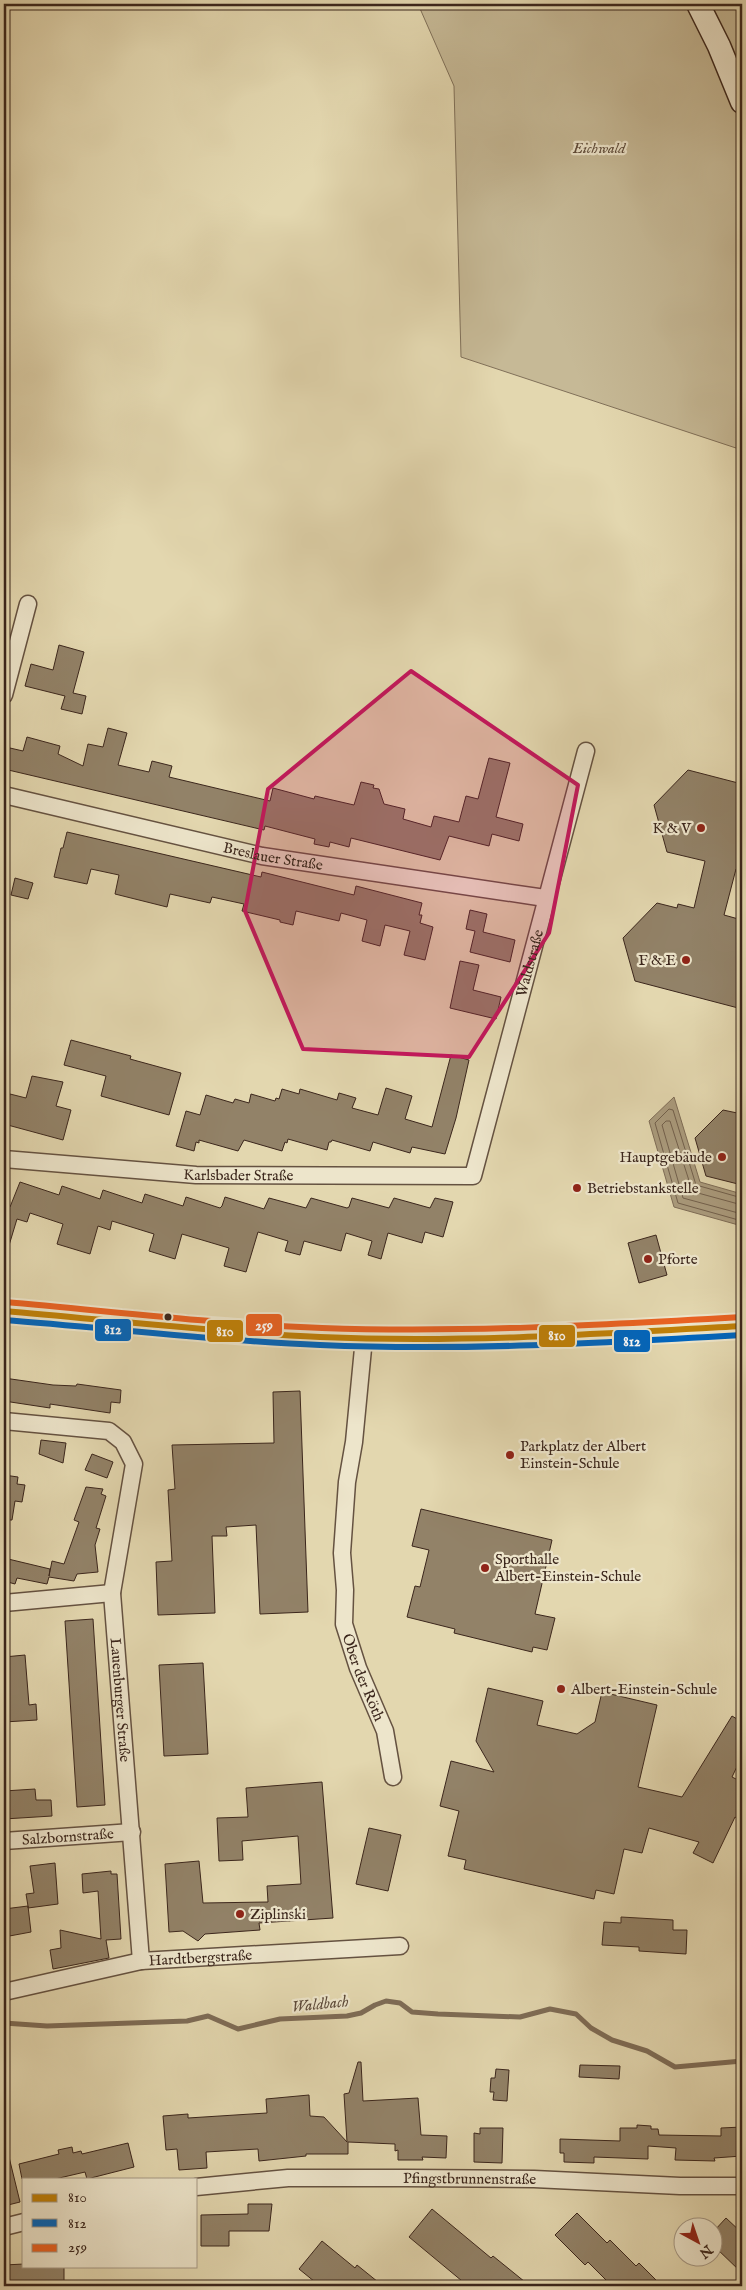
<svg xmlns="http://www.w3.org/2000/svg" width="746" height="2290" font-family="'IM FELL English',serif">
  <style>
    .green { fill: #c6b996; stroke: #807059 }
    .water { fill: #aa9b7d; stroke: #7e6c56 }
    .lines { fill: none; stroke-linecap: round; stroke-linejoin: round }
    .shore { stroke: #72604c; stroke-width: 1 }
    .stream { stroke: #7e6c56; stroke-width: 5 }
    .building { fill: #928268; stroke: #3b261c }
    .street-casing { stroke: #655241; stroke-width: 19 }
    .secondary-casing { stroke: #3b261c; stroke-width: 25 }
    .street { stroke: #ede5cb; stroke-width: 16 }
    .secondary { stroke: #ede5cb; stroke-width: 22 }
    .bus-1-casing { stroke: #ede5cb; stroke-width: 10 }
    .bus-2-casing { stroke: #ede5cb; stroke-width: 10 }
    .bus-3-casing { stroke: #ede5cb; stroke-width: 10 }
    .bus-1 { stroke: #bf8008; stroke-width: 6 }
    .bus-2 { stroke: #0065bd; stroke-width: 6 }
    .bus-3 { stroke: #e96222; stroke-width: 6 }
    .marked { fill: #c2185b; fill-opacity: 0.2; stroke: #c2185b; stroke-width: 4; stroke-linejoin: round }
    .poi-dot { fill: #8f2418; stroke: #ede5cb; stroke-width: 2 }
    .bus-dot { fill: #3b261c; stroke: #ede5cb; stroke-width: 2 }
    .labels { text-anchor: middle; stroke-width: 4.5; stroke-linejoin: round; paint-order: stroke }
    .park-label { font-size: 15px; font-style: italic; fill: #5e4b3a; stroke: #ede5cb }
    .poi-label { font-size: 15px; fill: #3b261c; stroke: #ede5cb; text-anchor: start }
    .street-label { font-size: 15px; fill: #3b261c; stroke: #ede5cb }
    .water-label { font-size: 16px; font-style: italic; fill: #5c4939; stroke: #ede5cb }
    .line-badge { stroke: #ede5cb; stroke-width: 2 }
    .badge-label { font-size: 14px; text-anchor: middle; font-weight: bold; fill: #fff }
  </style>
  <rect width="100%" height="100%" fill="#e3d7af"/>
  <filter id="stains"><feTurbulence type="fractalNoise" baseFrequency=".004" numOctaves="4"/><feColorMatrix values="0 0 0 0 .2 0 0 0 0 .09 0 0 0 0 .02 0 0 0 .5 -.17"/></filter>
  <radialGradient id="worn" r=".72"><stop offset=".6" stop-color="#630" stop-opacity="0"/><stop offset="1" stop-color="#630" stop-opacity=".3"/></radialGradient>
  <polygon class="green" points="418,4 742,4 742,450 461,357 454,86"/>
  <polygon class="water" points="674,1097 700,1182 742,1194 742,1226 674,1207 649,1121"/>
  <g class="lines">
    <g class="shore">
      <polyline points="742,1198 696,1185 673,1110 669,1109 655,1123 678,1203 742,1221"/>
      <polyline points="742,1205 698,1193 692,1190 670,1121 666,1121 662,1125 683,1198 742,1214"/>
    </g>
    <polyline class="stream" points="4,2023 47,2026 187,2021 208,2016 238,2029 280,2019 347,2016 361,2013 375,2005 386,2001 400,2003 412,2012 438,2014 520,2017 550,2009 576,2014 591,2028 612,2040 647,2051 675,2067 742,2061"/>
  </g>
  <g class="building">
    <polygon points="59,645 84,652 73,693 86,696 82,714 61,709 65,696 25,686 31,664 53,670"/>
    <polygon points="108,728 127,733 118,765 149,772 152,761 172,766 169,777 270,801 273,788 314,799 315,796 354,805 361,782 374,785 373,788 379,789 384,804 405,809 403,819 431,827 434,816 459,822 466,796 478,799 489,758 510,763 496,817 523,824 519,841 492,834 489,846 449,836 440,860 351,838 349,847 330,842 329,847 314,844 315,839 265,826 264,830 4,769 10,748 23,751 27,737 60,746 58,754 83,766 88,744 103,747"/>
    <polygon points="688,770 742,784 742,870 736,869 724,915 742,920 742,1009 635,981 623,938 657,903 677,908 678,904 694,908 705,861 667,852 654,805"/>
    <polygon points="67,832 261,877 262,872 354,895 356,886 422,903 419,915 422,915 420,923 433,927 425,960 404,955 410,931 385,925 380,946 362,941 367,920 341,913 339,921 296,911 293,925 280,922 280,920 242,911 244,904 212,897 210,903 170,894 167,907 115,894 119,875 91,869 87,884 54,877 61,848 63,848"/>
    <polygon points="15,878 33,883 28,899 11,895"/>
    <polygon points="470,910 487,914 483,932 515,940 510,962 470,952 475,931 466,929"/>
    <polygon points="460,961 479,965 473,990 501,997 496,1019 450,1008"/>
    <polygon points="71,1040 131,1056 130,1059 181,1073 169,1115 101,1096 106,1076 64,1065"/>
    <polygon points="451,1055 469,1060 456,1118 445,1154 412,1147 410,1153 373,1142 370,1151 332,1140 331,1142 329,1142 327,1150 288,1139 287,1143 285,1142 282,1151 244,1140 238,1151 199,1140 199,1143 196,1142 194,1151 176,1146 186,1111 200,1115 206,1095 233,1103 235,1099 249,1103 251,1094 275,1101 276,1098 279,1099 282,1089 299,1094 300,1089 337,1100 339,1093 356,1098 352,1108 378,1115 386,1088 412,1096 405,1119 432,1127"/>
    <polygon points="32,1076 63,1082 56,1106 71,1110 63,1140 4,1124 10,1094 26,1098"/>
    <polygon points="723,1110 742,1114 742,1185 706,1176 695,1138"/>
    <polygon points="20,1182 59,1195 62,1186 100,1199 103,1190 142,1203 145,1194 183,1206 186,1197 220,1208 222,1206 225,1197 264,1209 269,1198 306,1208 311,1198 347,1208 349,1207 352,1198 389,1208 394,1198 430,1208 435,1198 453,1202 443,1237 425,1232 422,1243 388,1233 381,1259 368,1255 372,1241 346,1233 341,1251 304,1241 300,1255 285,1251 288,1241 258,1232 246,1272 224,1266 229,1248 182,1234 175,1259 149,1251 154,1234 112,1221 110,1230 98,1226 90,1254 57,1244 63,1224 30,1213 27,1222 17,1219 7,1252 4,1252 4,1205 10,1207"/>
    <polygon points="656,1235 667,1275 639,1283 628,1243"/>
    <polygon points="4,1378 53,1385 76,1386 77,1384 121,1390 120,1403 111,1402 110,1413 50,1404 50,1408 4,1401"/>
    <polygon points="300,1391 308,1612 260,1614 256,1525 226,1527 227,1536 212,1536 215,1613 158,1615 156,1562 172,1561 168,1490 175,1489 172,1445 274,1443 273,1392"/>
    <polygon points="41,1440 66,1443 63,1463 39,1454"/>
    <polygon points="92,1454 113,1462 107,1478 85,1470"/>
    <polygon points="4,1475 18,1477 17,1484 25,1485 22,1502 15,1501 12,1520 4,1520"/>
    <polygon points="86,1487 103,1489 101,1494 106,1496 96,1528 100,1529 95,1545 98,1572 77,1574 74,1581 49,1577 47,1584 17,1578 15,1584 4,1581 4,1558 50,1569 49,1576 52,1561 64,1564 79,1522 74,1520"/>
    <polygon points="421,1509 552,1540 535,1614 555,1618 547,1650 533,1647 532,1652 454,1633 455,1629 407,1617 415,1586 420,1587 429,1550 412,1546"/>
    <polygon points="93,1619 105,1805 77,1807 65,1621"/>
    <polygon points="25,1655 29,1705 36,1704 37,1720 4,1722 4,1657"/>
    <polygon points="203,1663 208,1754 164,1756 159,1665"/>
    <polygon points="488,1688 543,1701 537,1725 577,1734 595,1722 602,1692 657,1705 638,1787 682,1797 732,1716 742,1722 742,1756 732,1777 742,1782 742,1821 735,1817 713,1863 693,1853 699,1842 649,1828 642,1853 624,1849 614,1894 596,1890 594,1899 464,1869 466,1860 448,1856 459,1811 440,1806 451,1761 494,1772 476,1741"/>
    <polygon points="322,1782 333,1918 259,1923 260,1930 205,1934 198,1941 183,1931 169,1932 165,1864 199,1861 203,1903 268,1902 267,1886 301,1884 298,1836 242,1841 243,1860 219,1861 217,1818 248,1817 246,1788"/>
    <polygon points="35,1789 36,1800 51,1800 52,1816 4,1819 4,1791"/>
    <polygon points="369,1828 401,1835 388,1891 356,1884"/>
    <polygon points="55,1863 58,1904 28,1908 28,1906 31,1932 4,1937 4,1909 28,1906 26,1894 34,1893 30,1866"/>
    <polygon points="111,1871 111,1874 117,1874 121,1939 106,1940 109,1958 53,1969 50,1950 61,1948 60,1930 101,1939 98,1891 83,1893 82,1874"/>
    <polygon points="621,1917 673,1920 673,1930 687,1930 686,1954 639,1951 639,1947 602,1945 604,1922 621,1923"/>
    <polygon points="358,2062 361,2062 363,2101 418,2098 421,2135 447,2136 446,2158 422,2157 423,2160 398,2160 398,2150 395,2151 395,2144 348,2142 348,2154 306,2154 306,2156 259,2161 258,2149 206,2152 207,2168 179,2170 177,2149 166,2150 163,2116 188,2114 188,2118 267,2113 266,2099 309,2095 310,2116 324,2117 347,2142 344,2094 349,2093"/>
    <polygon points="580,2065 620,2066 619,2079 579,2077"/>
    <polygon points="496,2069 509,2070 507,2101 493,2100 494,2092 490,2092 491,2078 495,2078"/>
    <polygon points="637,2125 651,2126 651,2129 658,2129 659,2135 721,2136 721,2128 742,2127 742,2156 714,2158 715,2161 675,2160 676,2148 648,2146 648,2159 594,2157 594,2163 564,2162 564,2153 560,2153 560,2139 620,2141 620,2128 637,2128"/>
    <polygon points="480,2128 503,2128 502,2163 474,2162 474,2133 480,2134"/>
    <polygon points="128,2143 134,2167 87,2179 85,2172 55,2179 22,2179 19,2164 59,2154 58,2150 72,2147 73,2153 81,2151 82,2154"/>
    <polygon points="9,2157 20,2202 4,2206 4,2158"/>
    <polygon points="248,2204 272,2204 269,2231 229,2231 229,2246 201,2246 201,2215 248,2214"/>
    <polygon points="432,2209 491,2258 493,2256 530,2286 468,2286 409,2237"/>
    <polygon points="577,2213 607,2243 610,2240 636,2266 639,2263 662,2286 612,2286 588,2262 585,2265 555,2235"/>
    <polygon points="726,2218 742,2233 742,2273 714,2246 714,2231"/>
    <polygon points="322,2241 355,2268 357,2265 383,2286 320,2286 299,2269"/>
    <polygon points="24,2264 24,2266 64,2266 64,2282 40,2282 40,2285 4,2285 4,2265"/>
  </g>
  <g class="lines">
    <g class="street-casing">
      <g id="street">
        <polyline points="4,695 28,604"/>
        <path id="s1" d="M4 795 262 856 545 898"/>
        <path id="s2" d="M4 1159 196 1175 473 1176 586 751"/>
        <path id="s3" d="M364 1338 354 1442 347 1482 342 1553 345 1590 344 1624 358 1668 385 1731 393 1777"/>
        <path id="s4" d="M4 1421 109 1431 123 1442 134 1464 112 1593 141 1961"/>
        <polyline points="4,1603 112,1593"/>
        <path id="s5" d="M4 1841 132 1832"/>
        <path id="s6" d="M4 1992 141 1961 400 1946"/>
        <path id="s7" d="M196 2187 288 2178H405L534 2179 680 2186H742"/>
        <polyline points="4,2227 24,2222"/>
      </g>
    </g>
    <g class="secondary-casing">
      <g id="secondary">
        <polyline points="698,4 719,46 742,102"/>
        <path d="M4 1311C124 1320 245 1336 365 1338 491 1340 617 1333 742 1326"/>
      </g>
    </g>
    <use href="#street" class="street"/>
    <use href="#secondary" class="secondary"/>
    <g class="bus-1-casing">
      <path id="bus-1" d="M4 1311C109 1320 214 1332 320 1337 460 1343 602 1334 742 1326"/>
    </g>
    <g class="bus-2-casing">
      <path id="bus-2" d="M4 1320C109 1328 214 1341 320 1345 461 1351 602 1343 742 1335"/>
    </g>
    <g class="bus-3-casing">
      <path id="bus-3" d="M5 1302C110 1311 216 1324 322 1328 462 1333 602 1325 742 1317"/>
    </g>
    <use href="#bus-1" class="bus-1"/>
    <use href="#bus-2" class="bus-2"/>
    <use href="#bus-3" class="bus-3"/>
  </g>
  <path class="marked" d="M411 671 578 785 549 933 469 1057 303 1049 245 911 268 789Z"/>
  <g class="poi-dot">
    <circle cx="701" cy="828" r="5"/>
    <circle cx="686" cy="960" r="5"/>
    <circle cx="722" cy="1157" r="5"/>
    <circle cx="577" cy="1188" r="5"/>
    <circle cx="648" cy="1259" r="5"/>
    <circle cx="510" cy="1455" r="5"/>
    <circle cx="485" cy="1568" r="5"/>
    <circle cx="561" cy="1689" r="5"/>
    <circle cx="240" cy="1914" r="5"/>
  </g>
  <circle class="bus-dot" cx="168" cy="1317" r="4.5"/>
  <g class="labels">
    <g class="park-label">
      <text x="599" y="153">Eichwald</text>
    </g>
    <g class="poi-label">
      <text x="691" y="833" text-anchor="end">K &amp; V</text>
      <text x="676" y="965" text-anchor="end">F &amp; E</text>
      <text x="712" y="1162" text-anchor="end">Hauptgebäude</text>
      <text x="587" y="1193">Betriebstankstelle</text>
      <text x="658" y="1264">Pforte</text>
      <text x="520" y="1451">Parkplatz der Albert<tspan x="520" dy="17">Einstein-Schule</tspan></text>
      <text x="495" y="1564">Sporthalle<tspan x="495" dy="17">Albert-Einstein-Schule</tspan></text>
      <text x="571" y="1694">Albert-Einstein-Schule</text>
      <text x="250" y="1919">Ziplinski</text>
    </g>
    <g class="street-label">
      <text dy="5" stroke="none"><textPath href="#s1" startOffset="276">Breslauer Straße</textPath></text>
      <text dy="5" stroke="none"><textPath href="#s2" startOffset="690">Waldstraße</textPath></text>
      <text dy="5" stroke="none"><textPath href="#s2" startOffset="235">Karlsbader Straße</textPath></text>
      <text dy="5" stroke="none"><textPath href="#s3" startOffset="344">Ober der Röth</textPath></text>
      <text dy="5" stroke="none"><textPath href="#s4" startOffset="386">Lauenburger Straße</textPath></text>
      <text dy="5" stroke="none"><textPath href="#s5" startOffset="64">Salzbornstraße</textPath></text>
      <text dy="5" stroke="none"><textPath href="#s6" startOffset="200">Hardtbergstraße</textPath></text>
      <text dy="5" stroke="none"><textPath href="#s7" startOffset="274">Pfingstbrunnenstraße</textPath></text>
    </g>
    <g class="water-label">
      <text transform="translate(320 2003) rotate(-6)" y="6">Waldbach</text>
    </g>
  </g>
  <g class="line-badge">
    <rect x="245" y="1313" width="38" height="24" rx="5" fill="#e96222"/>
    <rect x="94" y="1318" width="38" height="24" rx="5" fill="#0065bd"/>
    <rect x="206" y="1319" width="38" height="24" rx="5" fill="#bf8008"/>
    <rect x="538" y="1324" width="38" height="24" rx="5" fill="#bf8008"/>
    <rect x="613" y="1329" width="38" height="24" rx="5" fill="#0065bd"/>
  </g>
  <g class="badge-label">
    <text x="264" y="1330">259</text>
    <text x="113" y="1334">812</text>
    <text x="225" y="1336">810</text>
    <text x="557" y="1340">810</text>
    <text x="632" y="1346">812</text>
  </g>
  <rect width="746" height="2290" fill="none" stroke="#e3d7af" stroke-width="20"/>
  <rect x="5" y="5" width="736" height="2280" fill="none" stroke="#3b261c" stroke-width="2.5"/>
  <rect x="10" y="10" width="726" height="2270" fill="none" stroke="#3b261c"/>
  <rect x="22" y="2178" width="175" height="90" fill="#ede5cb" stroke="#a69985"/>
  <rect x="32" y="2194" width="25" height="8" fill="#bf8008" stroke="#a69985"/>
  <text x="68" y="2202" font-size="15" fill="#3b261c">810</text>
  <rect x="32" y="2219" width="25" height="8" fill="#0065bd" stroke="#a69985"/>
  <text x="68" y="2228" font-size="15" fill="#3b261c">812</text>
  <rect x="32" y="2244" width="25" height="8" fill="#e96222" stroke="#a69985"/>
  <text x="68" y="2252" font-size="15" fill="#3b261c">259</text>
  <g transform="translate(698 2242) rotate(140)"><circle r="24" fill="#ede5cb" stroke="#a69985"/>
  <path d="M0-4L9 19L0 12L-9 19Z" fill="#8f2418"/>
  <text y="-8" font-size="14" font-weight="bold" text-anchor="middle" fill="#3b261c">N</text>
  </g>
  <rect width="100%" height="100%" filter="url(#stains)"/>
  <rect width="100%" height="100%" fill="url(#worn)"/>
</svg>
